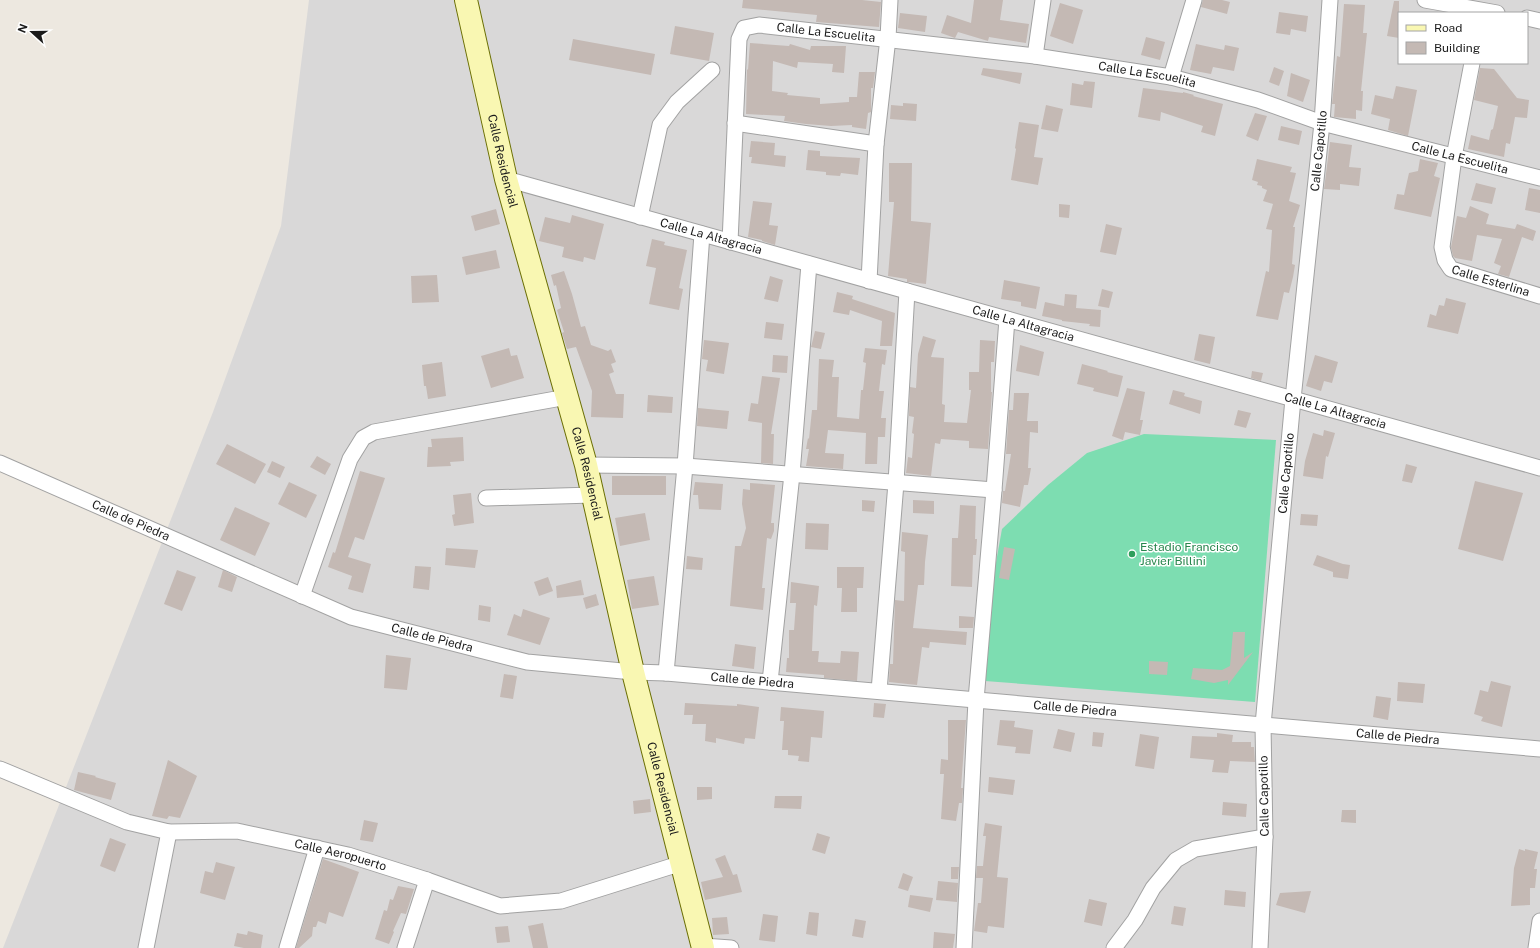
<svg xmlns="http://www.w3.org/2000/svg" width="1540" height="948" font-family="'Public Sans',sans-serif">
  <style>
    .residential { fill: #d9d8d8; fill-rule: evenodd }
    .pitch { fill: #7dddb1 }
    .building { fill: #c4b9b4 }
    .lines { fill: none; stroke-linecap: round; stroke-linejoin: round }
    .minor-casing { stroke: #a2a2a2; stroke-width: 17 }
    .secondary-casing { stroke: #6b6f05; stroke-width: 24 }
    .minor { stroke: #fff; stroke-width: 15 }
    .secondary { stroke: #f9f7b2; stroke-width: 22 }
    .leisure-dot { fill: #2e9e5b; stroke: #fff; stroke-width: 1.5 }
    .labels { text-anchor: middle; stroke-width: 3; stroke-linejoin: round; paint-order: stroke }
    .street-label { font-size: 12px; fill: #1b1b1b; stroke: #fff }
    .leisure-label { font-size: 12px; fill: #27864d; stroke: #fff; text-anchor: start }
  </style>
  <rect width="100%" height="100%" fill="#ede8e0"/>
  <path class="residential" d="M309 0H1540V948H3L213 412 281 226ZM1399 13H1527V63H1399Z"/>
  <polygon class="pitch" points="1144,434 1276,440 1255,702 985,681 993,579 1002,529 1048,485 1087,453"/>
  <g class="building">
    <polygon points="743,0 862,0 881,2 879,27 816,22 817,15 742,8"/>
    <polygon points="974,0 1003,0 1000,20 1029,24 1026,43 989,37 988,41 958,32 955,38 941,33 947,15 971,23"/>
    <polygon points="1203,0 1222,0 1230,2 1227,14 1201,7"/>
    <polygon points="1394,1 1399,1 1399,38 1387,36"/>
    <polygon points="1060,3 1083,10 1073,44 1050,36"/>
    <polygon points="1344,4 1365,5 1363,33 1367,33 1361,91 1363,91 1362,111 1356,110 1356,119 1334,117 1335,104 1332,104 1337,56 1340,57"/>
    <polygon points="1279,12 1308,16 1306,32 1291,29 1290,35 1276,33"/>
    <polygon points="900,13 927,16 925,32 898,28"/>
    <polygon points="675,26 714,33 709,61 670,54"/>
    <polygon points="1146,37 1165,42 1160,60 1141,55"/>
    <polygon points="573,39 655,54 651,75 569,60"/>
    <polygon points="750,43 789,46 790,44 810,50 811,46 846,46 844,73 832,72 833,64 798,62 797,68 773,61 772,91 788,93 787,95 820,98 820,104 849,102 849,97 857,97 859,72 875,72 873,88 871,88 871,112 868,113 866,129 852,127 852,125 831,126 806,124 784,121 785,116 746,114 747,69 748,70"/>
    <polygon points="1196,44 1224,50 1225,45 1239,48 1234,71 1213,67 1211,74 1190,70"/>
    <polygon points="1274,67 1284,71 1279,86 1269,82"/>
    <polygon points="983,68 1022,73 1020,84 981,75"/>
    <polygon points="1480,68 1494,69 1517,98 1529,100 1527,118 1515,117 1510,144 1506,143 1504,157 1468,149 1471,135 1489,140 1491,130 1493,129 1498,106 1474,100"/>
    <polygon points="1291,73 1310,80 1303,102 1287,96"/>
    <polygon points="1084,81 1095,82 1092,108 1070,105 1072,83 1083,85"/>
    <polygon points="1396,86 1417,90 1408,136 1388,130 1390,119 1371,114 1375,95 1393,99"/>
    <polygon points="1143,88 1183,93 1183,92 1194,95 1193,96 1223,104 1215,136 1201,132 1203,126 1161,112 1160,121 1138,117"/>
    <polygon points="903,103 917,104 916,121 890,119 891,105 903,106"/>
    <polygon points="1046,105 1063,109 1058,132 1041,129"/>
    <polygon points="1255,113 1267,116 1258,141 1246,136"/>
    <polygon points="1019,122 1039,125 1034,157 1043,158 1038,185 1011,180 1016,149 1015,148"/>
    <polygon points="1281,126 1302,131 1299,145 1278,140"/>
    <polygon points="751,141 775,143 774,155 786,156 785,167 751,163 752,157 749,157"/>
    <polygon points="1330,142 1352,145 1349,167 1361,168 1359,186 1340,184 1340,190 1324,189"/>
    <polygon points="808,150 820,151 820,156 860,158 858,175 841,173 840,176 826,175 826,172 806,170"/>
    <polygon points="1257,159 1292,167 1290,172 1296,173 1289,201 1300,205 1293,227 1295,227 1292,264 1295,265 1293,277 1289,293 1284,292 1278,320 1256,316 1266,271 1269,272 1272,230 1266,229 1273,204 1263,201 1267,190 1262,188 1262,186 1257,185 1258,182 1252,180"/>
    <polygon points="1420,159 1438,163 1434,176 1440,178 1431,217 1394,209 1397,194 1404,195 1409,173 1418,171"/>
    <polygon points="889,163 912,163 911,221 931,223 926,284 909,282 907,282 907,279 888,276 894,202 889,202"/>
    <polygon points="1476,183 1496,188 1492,204 1471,200"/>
    <polygon points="1529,188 1540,190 1540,213 1525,210"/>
    <polygon points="753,201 772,203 769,225 778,226 775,245 762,241 762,240 748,237"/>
    <polygon points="1059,204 1070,205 1069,218 1059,217"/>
    <polygon points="1470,206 1489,214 1486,224 1515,229 1517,224 1536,231 1533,241 1522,237 1509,277 1498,274 1501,266 1494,263 1502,239 1477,235 1472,261 1455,258 1453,256 1451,247 1457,216 1466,218"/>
    <polygon points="496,209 500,224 475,231 471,216"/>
    <polygon points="572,215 604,224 595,260 584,257 583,262 562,257 564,247 539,241 545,217 570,223"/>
    <polygon points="1106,224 1122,228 1116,255 1100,252"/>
    <polygon points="652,239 665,242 664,245 687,250 679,288 683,289 679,310 649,304 656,268 646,266"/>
    <polygon points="496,250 500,268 466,275 462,257"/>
    <polygon points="564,271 572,294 581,327 585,326 591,345 608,351 611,349 616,362 611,364 614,372 609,374 616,394 624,394 623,418 591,417 592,391 576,347 567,349 562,333 564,332 557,310 561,308 556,285 554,286 551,275"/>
    <polygon points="437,275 439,302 412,303 411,276"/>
    <polygon points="770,276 783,280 778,302 764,299"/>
    <polygon points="1004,280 1040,287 1036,309 1021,306 1021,302 1001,299"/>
    <polygon points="1102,289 1113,292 1109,308 1098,306"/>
    <polygon points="837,292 853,296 852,299 895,313 892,346 880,346 882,321 850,310 849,315 833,312"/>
    <polygon points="1065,294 1077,295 1076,308 1101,310 1100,327 1089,326 1090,324 1062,321 1062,320 1042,316 1045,302 1064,306"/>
    <polygon points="1446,298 1466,303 1458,334 1427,327 1430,314 1436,316 1439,305 1444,306"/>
    <polygon points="766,322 784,324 782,340 764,338"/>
    <polygon points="815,331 825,333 821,349 811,347"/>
    <polygon points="1199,334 1215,337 1210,364 1194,360"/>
    <polygon points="923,336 936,340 931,357 944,358 942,404 945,405 944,422 967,423 971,390 969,390 969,372 979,372 980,340 995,341 994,362 991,362 991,392 992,392 988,449 969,448 969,441 941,439 940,444 935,443 931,476 906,473 908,457 912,458 914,434 912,433 914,417 909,416 910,387 916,388 918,354"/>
    <polygon points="704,340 729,343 724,374 706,371 708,360 702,359"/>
    <polygon points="1020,345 1044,352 1039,376 1016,371"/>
    <polygon points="509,348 511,356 517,355 524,378 491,388 481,356"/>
    <polygon points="865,348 887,350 885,365 882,364 879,391 884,391 881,418 886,418 885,437 878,437 877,464 865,464 866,433 828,430 825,453 844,454 843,469 806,466 809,449 806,449 808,438 809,439 812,410 817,410 819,359 834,360 832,377 839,377 837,417 859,419 861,390 863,390 866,363 863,362"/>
    <polygon points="773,355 788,356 787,373 772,372"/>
    <polygon points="1315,355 1338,362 1332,383 1324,381 1321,391 1306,386"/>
    <polygon points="442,362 446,396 428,399 426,386 424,386 422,365"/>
    <polygon points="1082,364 1108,371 1107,372 1123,376 1118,397 1093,391 1094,388 1077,384"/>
    <polygon points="1252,371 1263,373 1261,381 1251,378"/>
    <polygon points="762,376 780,378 771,434 774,434 773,464 761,463 762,423 748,421 751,403 758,404"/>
    <polygon points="1127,388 1145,392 1140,420 1143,420 1140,435 1125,432 1123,440 1112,436"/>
    <polygon points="1173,390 1185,393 1184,396 1202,401 1200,414 1169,404"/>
    <polygon points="1014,393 1029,393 1027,421 1038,421 1038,433 1030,432 1028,468 1031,468 1028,485 1024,485 1020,507 1002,503 1003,491 1005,491 1011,454 1006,454 1009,410 1013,410"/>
    <polygon points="648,395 673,397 672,413 647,412"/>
    <polygon points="698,408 729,411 727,429 697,426"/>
    <polygon points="1238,410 1251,413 1246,428 1234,425"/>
    <polygon points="1324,430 1335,433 1328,457 1326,456 1323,479 1303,476 1305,461 1313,433 1323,436"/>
    <polygon points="463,437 464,461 450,462 451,466 427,467 428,447 432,447 431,439"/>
    <polygon points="227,444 266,464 255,484 216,464"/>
    <polygon points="317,456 331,464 325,475 310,467"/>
    <polygon points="272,461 285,467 280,478 267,472"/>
    <polygon points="1406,464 1417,467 1412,483 1402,481"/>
    <polygon points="360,471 385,478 364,540 355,537 348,557 371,564 363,593 348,589 352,576 328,567 333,552 335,553"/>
    <rect x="612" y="476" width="54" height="19"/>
    <polygon points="1475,481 1523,493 1503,561 1458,549"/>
    <polygon points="289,482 317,495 306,518 278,504"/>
    <polygon points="695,482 723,484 721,510 699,509 698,495 693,495"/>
    <polygon points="750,483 775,485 771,523 774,523 774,531 771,539 767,538 762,588 765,588 763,610 730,606 735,546 741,546 746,528 742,504 743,489 750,490"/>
    <polygon points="471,493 474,523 454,526 452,515 455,514 453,495"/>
    <polygon points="862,500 875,501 874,512 862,511"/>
    <polygon points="913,500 934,501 934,514 913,513"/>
    <polygon points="960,505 976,506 975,539 977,539 976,555 973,555 972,587 951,586 952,538 958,538"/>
    <polygon points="235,507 270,523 255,556 220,540"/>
    <polygon points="645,513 650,540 620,546 615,518"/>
    <polygon points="1301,514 1318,515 1317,526 1300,525"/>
    <polygon points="806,523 829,524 828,550 805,549"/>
    <polygon points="902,532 928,535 925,562 924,585 918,585 913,628 967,632 966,645 930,642 929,648 922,647 917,685 889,682 890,664 893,664 895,600 904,601 905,552 901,551"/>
    <polygon points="1004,547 1015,549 1009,580 999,578"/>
    <polygon points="446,548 478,550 475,568 445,565"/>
    <polygon points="1317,555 1343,564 1350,565 1348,579 1333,577 1333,572 1313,565"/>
    <polygon points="687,556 703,558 702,570 686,569"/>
    <polygon points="415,566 431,567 429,590 413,588"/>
    <polygon points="837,567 864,567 863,588 857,588 857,612 841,612 842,588 837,588"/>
    <polygon points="177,570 196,577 182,611 164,604"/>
    <polygon points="223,570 237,577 232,592 218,587"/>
    <polygon points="654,576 659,605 632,609 627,580"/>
    <polygon points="548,577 553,591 539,596 534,582"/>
    <polygon points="581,580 584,595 557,598 556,586"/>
    <polygon points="791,582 819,586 817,606 814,605 812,651 819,651 818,662 840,663 841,651 859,652 857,681 824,678 824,675 786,672 787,658 789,658 789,630 794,630 796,603 790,603"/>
    <polygon points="596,594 599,605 586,609 583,598"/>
    <polygon points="479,605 491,607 490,622 478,620"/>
    <polygon points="523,609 550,618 540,645 507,635 514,614 521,617"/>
    <polygon points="959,616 974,617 973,628 959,628"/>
    <polygon points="1233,632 1245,632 1244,658 1253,652 1228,685 1228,680 1214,683 1191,679 1193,668 1222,670 1230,666"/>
    <polygon points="735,644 756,647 754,669 732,666"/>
    <polygon points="386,655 411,658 407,690 384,688"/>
    <polygon points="1149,661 1168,662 1167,675 1149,674"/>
    <polygon points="504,674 517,676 513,699 500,697"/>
    <polygon points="1491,681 1511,686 1502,727 1481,721 1483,717 1474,714 1480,690 1488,692"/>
    <polygon points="1398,682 1425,684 1423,703 1397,701"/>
    <polygon points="1376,696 1391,698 1388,720 1373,717"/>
    <polygon points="685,703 737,706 737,704 759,707 755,739 745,738 744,744 716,738 716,743 705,741 706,724 692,724 693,715 684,715"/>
    <polygon points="874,703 886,704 884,718 873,717"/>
    <polygon points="781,707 824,711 822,738 811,737 809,762 798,761 799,756 788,755 788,750 782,750 784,721 780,721"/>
    <polygon points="948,720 966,720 961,788 963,788 962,803 959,803 956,821 941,819 944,774 940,774 941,759 948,760"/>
    <polygon points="1000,720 1015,721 1014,727 1033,730 1030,754 1015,753 1016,747 997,745"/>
    <polygon points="1058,729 1075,733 1071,752 1053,748"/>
    <polygon points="1093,732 1104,733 1102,747 1092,746"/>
    <polygon points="1217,733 1233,735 1232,742 1251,742 1251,747 1254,747 1255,762 1230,761 1228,773 1212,772 1214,760 1190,758 1192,736 1217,737"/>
    <polygon points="1140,734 1159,737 1154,769 1135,766"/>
    <polygon points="168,760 197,776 180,818 169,816 167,819 152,816"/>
    <polygon points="78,772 96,776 95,777 116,783 111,800 74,790"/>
    <polygon points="989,777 1015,780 1013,795 988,792"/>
    <polygon points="697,787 712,787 712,799 697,800"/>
    <polygon points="775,796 802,796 801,809 774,808"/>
    <polygon points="650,799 651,812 634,814 633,801"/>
    <polygon points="1223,802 1247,804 1246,817 1222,815"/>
    <polygon points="1342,810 1356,810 1356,823 1341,822"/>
    <polygon points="364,820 378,823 373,842 360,840"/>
    <polygon points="985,823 1002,826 997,877 1008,878 1004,928 988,926 987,933 974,931 978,903 981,903 983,878 976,878 977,866 983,866 986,836 983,836"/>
    <polygon points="817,833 830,837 825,854 812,850"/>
    <polygon points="110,838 126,844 115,872 100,866"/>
    <polygon points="1519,849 1525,851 1525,849 1538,852 1534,869 1537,869 1535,888 1530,888 1530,905 1511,906 1514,868"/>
    <polygon points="725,855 733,875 737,874 742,892 705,900 701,882 723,877 715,859"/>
    <polygon points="323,859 359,872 343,917 329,912 326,924 318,921 316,927 313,927 312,936 299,948 296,948"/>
    <polygon points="216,862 235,867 225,900 200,893 205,871 213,873"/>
    <polygon points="951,867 959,867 958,879 951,879"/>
    <polygon points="903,873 913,877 908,891 898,888"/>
    <polygon points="938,881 958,883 957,902 936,900"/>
    <polygon points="398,886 414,889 406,914 401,913 393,931 394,932 389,944 375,939 384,910 387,911 390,899 393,900"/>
    <polygon points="1225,890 1246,892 1245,907 1224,905"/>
    <polygon points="1311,891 1305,913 1276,905 1280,893"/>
    <polygon points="910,895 933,898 930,912 908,907"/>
    <polygon points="1089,899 1107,903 1102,926 1084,922"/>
    <polygon points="1174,906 1186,908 1183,926 1171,924"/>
    <polygon points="809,912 819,913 817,936 806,934"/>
    <polygon points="763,914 778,916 775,942 759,940"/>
    <polygon points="727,917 729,934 713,935 712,918"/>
    <polygon points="855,919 866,921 863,938 852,936"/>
    <polygon points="543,923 548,948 533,948 528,926"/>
    <polygon points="508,926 510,942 497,943 495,927"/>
    <polygon points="248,931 263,935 261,948 244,948 234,946 237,933 247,935"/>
    <polygon points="934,932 955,934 953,948 933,948"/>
  </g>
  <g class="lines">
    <g class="minor-casing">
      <g id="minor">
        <polyline points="1425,0 1497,13"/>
        <polyline points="1527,18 1540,21"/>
        <polyline points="1035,56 1043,0"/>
        <path id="s1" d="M1472 63 1454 157 1442 247 1445 260 1451 269 1540 296"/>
        <polyline points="1171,77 1194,0"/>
        <polyline points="735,123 876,144"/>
        <path id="s2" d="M506 179 1540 468"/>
        <polyline points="640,217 660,125 677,102 712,70"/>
        <path id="s3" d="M730 242 739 39 744 28 759 25 1035 56 1171 77 1258 100 1322 123 1540 178"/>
        <polyline points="869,281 876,144 888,38 890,0"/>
        <path id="s4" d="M0 463 351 617 527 662 633 672 666 673 1540 749"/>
        <polyline points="586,465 685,466 994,490"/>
        <polyline points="486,498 593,495"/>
        <polyline points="302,596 350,459 363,438 374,432 567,397"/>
        <polyline points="666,673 685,466 702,234"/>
        <polyline points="770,682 792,474 809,264"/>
        <polyline points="879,691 896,483 907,291"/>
        <path id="s5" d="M0 769 127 822 169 832 237 831 348 855 427 880 500 906 561 901 682 863"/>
        <polyline points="703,946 731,948"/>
        <polyline points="146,948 169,832"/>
        <polyline points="287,948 317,848"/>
        <polyline points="405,948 427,880"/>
        <polyline points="964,948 976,700 994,490 1007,319"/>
        <polyline points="1114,948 1135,920 1153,888 1176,860 1195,849 1265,837"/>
        <path id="s6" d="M1260 948 1265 837 1263 725 1293 399 1322 123 1330 0"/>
        <polyline points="1536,948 1540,921"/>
      </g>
    </g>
    <g class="secondary-casing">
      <g id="secondary">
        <path id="s7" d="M466 0 506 179 586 465 633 672 703 948"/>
      </g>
    </g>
    <use href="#minor" class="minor"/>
    <use href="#secondary" class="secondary"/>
  </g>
  <circle class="leisure-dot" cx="1132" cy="554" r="4"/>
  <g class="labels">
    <g class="street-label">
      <text dy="4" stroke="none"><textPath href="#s3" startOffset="298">Calle La Escuelita</textPath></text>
      <text dy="4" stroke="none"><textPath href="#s3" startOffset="622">Calle La Escuelita</textPath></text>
      <text dy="4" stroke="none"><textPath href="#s6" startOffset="800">Calle Capotillo</textPath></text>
      <text dy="4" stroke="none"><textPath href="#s3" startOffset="946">Calle La Escuelita</textPath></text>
      <text dy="4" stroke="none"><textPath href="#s7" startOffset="165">Calle Residencial</textPath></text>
      <text dy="4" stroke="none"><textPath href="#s2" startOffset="213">Calle La Altagracia</textPath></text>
      <text dy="4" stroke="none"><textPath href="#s1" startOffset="252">Calle Esterlina</textPath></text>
      <text dy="4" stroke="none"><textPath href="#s2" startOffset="537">Calle La Altagracia</textPath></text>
      <text dy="4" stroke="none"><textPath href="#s2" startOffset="861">Calle La Altagracia</textPath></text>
      <text dy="4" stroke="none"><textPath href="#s7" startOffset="489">Calle Residencial</textPath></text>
      <text dy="4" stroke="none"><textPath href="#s6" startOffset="476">Calle Capotillo</textPath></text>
      <text dy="4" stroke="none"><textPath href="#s4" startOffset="143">Calle de Piedra</textPath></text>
      <text dy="4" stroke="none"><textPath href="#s4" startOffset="467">Calle de Piedra</textPath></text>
      <text dy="4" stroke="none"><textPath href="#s4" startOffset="791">Calle de Piedra</textPath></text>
      <text dy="4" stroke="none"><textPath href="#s4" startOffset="1115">Calle de Piedra</textPath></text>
      <text dy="4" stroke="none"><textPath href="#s4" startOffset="1439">Calle de Piedra</textPath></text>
      <text dy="4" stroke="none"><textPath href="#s7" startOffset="813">Calle Residencial</textPath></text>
      <text transform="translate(1264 796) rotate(-91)" y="4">Calle Capotillo</text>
      <text dy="4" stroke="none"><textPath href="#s5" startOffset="355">Calle Aeropuerto</textPath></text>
    </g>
    <g class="leisure-label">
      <text x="1140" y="551">Estadio Francisco<tspan x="1140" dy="14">Javier Billini</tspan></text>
    </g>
  </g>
  <rect x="1398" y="12" width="130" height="52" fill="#ffffff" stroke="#a4a4a4"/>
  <rect x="1406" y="25" width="20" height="6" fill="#f9f7b2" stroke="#a4a4a4"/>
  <text x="1434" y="32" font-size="12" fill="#1b1b1b">Road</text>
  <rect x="1406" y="42" width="20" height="12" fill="#c4b9b4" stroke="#a4a4a4"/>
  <text x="1434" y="52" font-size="12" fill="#1b1b1b">Building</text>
  <g transform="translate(32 32) rotate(291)" stroke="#ffffff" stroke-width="3" paint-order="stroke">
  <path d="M0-3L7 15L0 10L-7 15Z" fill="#1b1b1b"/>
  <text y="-6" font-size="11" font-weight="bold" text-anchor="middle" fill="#1b1b1b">N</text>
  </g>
</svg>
